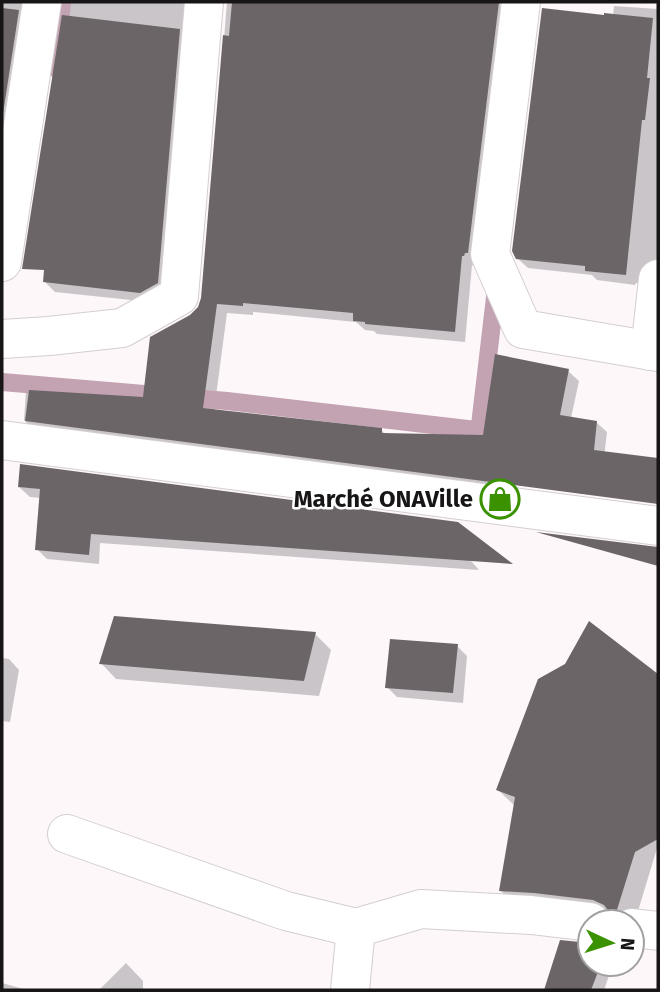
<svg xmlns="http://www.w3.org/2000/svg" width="660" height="992" font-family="'Fira Sans',sans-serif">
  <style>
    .shadow { fill: #0003 }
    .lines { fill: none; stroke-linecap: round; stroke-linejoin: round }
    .stream { stroke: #c3a2b2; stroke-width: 18 }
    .building { fill: #6b6568 }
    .minor-casing { stroke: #d4ced1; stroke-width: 40 }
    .minor { stroke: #fff; stroke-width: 38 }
    .labels { text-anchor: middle; stroke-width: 5; stroke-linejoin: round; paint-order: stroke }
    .poi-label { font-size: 24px; font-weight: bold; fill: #171516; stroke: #fff; text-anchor: end }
  </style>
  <rect width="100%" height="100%" fill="#fdf7fa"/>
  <g class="shadow">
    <polygon points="2,2 33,2 2,192"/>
    <polygon points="65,2 195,2 168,293 150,302 55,292 45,282 52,217 34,206"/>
    <polygon points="227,2 501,2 500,6 508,14 474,266 472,265 465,342 377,334 374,331 365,330 356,322 253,312 253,315 227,313 214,411 381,430 387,435 485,437 568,371 579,381 571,418 596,422 607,432 601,484 517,472 512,493 34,430 24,420 26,391 144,399 191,316 199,308 203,298"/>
    <polygon points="614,6 658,9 658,270 647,284 636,283 635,285 597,280 592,275 528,268 517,258 613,16"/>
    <polygon points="19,487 387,514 472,562 479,570 100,543 99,564 47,559 37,549 41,498 30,497"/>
    <polygon points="315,634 331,650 319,696 116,679 101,663"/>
    <polygon points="615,643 658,676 658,845 632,931 632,922 614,922 612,916 551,909 517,907 501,891 515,806 498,790"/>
    <polygon points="457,646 467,656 463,703 397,697 387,687"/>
    <polygon points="2,658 9,659 19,670 10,722 2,721"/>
    <polygon points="590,945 590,964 613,964 604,990 551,990 547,986"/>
    <polygon points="126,963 143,981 143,990 99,990"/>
    <polygon points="2,983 27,990 28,990 2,990"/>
  </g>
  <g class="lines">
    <g class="stream">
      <polyline points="55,68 62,2"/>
      <polyline points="2,382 227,401 476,430 480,425 496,289"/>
    </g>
  </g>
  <g class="building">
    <polygon points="232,2 499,2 468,253 465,253 464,256 462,256 455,332 365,324 365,322 353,321 353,313 243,303 243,306 217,304 203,408 382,428 382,433 483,435 495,354 569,369 560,415 597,421 594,450 658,458 658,504 25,421 29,390 143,397 150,337 190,315 198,307 201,298 223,35 229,36"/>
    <polygon points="2,8 19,10 2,120"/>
    <polygon points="542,8 604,15 604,13 653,18 647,78 650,78 645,120 642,120 626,275 585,271 585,266 516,259 512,251"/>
    <polygon points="62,15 180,29 158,283 140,293 43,282 44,270 22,269"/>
    <polygon points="20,464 458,522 513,564 91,534 89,555 35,550 40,489 18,487"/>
    <polygon points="536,532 658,547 658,566"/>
    <polygon points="114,616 316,632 304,681 99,664"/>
    <polygon points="589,621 658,674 658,839 635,852 616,913 612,922 610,913 604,905 593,900 534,893 499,891 515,797 496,790 538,679 565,664"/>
    <polygon points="390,639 458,644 453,693 385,688"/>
    <polygon points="560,940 590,943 590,964 601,964 591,990 544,990"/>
  </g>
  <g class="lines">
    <g class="minor-casing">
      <g id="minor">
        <polyline points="521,2 490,254 523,329 658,352"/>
        <polyline points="2,262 42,2"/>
        <polyline points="2,339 49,336 122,328 179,296 204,2"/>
        <polyline points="650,351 658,279"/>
        <polyline points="2,440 658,526"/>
        <polyline points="67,834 286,911 356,928 421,909 531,915 590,922"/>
        <polyline points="632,928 658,931"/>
        <polyline points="350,990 356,928"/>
      </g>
    </g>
    <use href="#minor" class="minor"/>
  </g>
  <defs>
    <g id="shop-ring" transform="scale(2.0125)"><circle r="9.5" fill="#fff" stroke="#3b9201" stroke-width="1.5"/><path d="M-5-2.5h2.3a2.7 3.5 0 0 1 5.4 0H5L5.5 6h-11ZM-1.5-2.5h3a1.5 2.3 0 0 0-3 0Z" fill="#3b9201"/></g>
  </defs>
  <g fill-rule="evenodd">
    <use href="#shop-ring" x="500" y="499"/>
  </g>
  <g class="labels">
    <g class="poi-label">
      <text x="473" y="507">Marché ONAVille</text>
    </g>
  </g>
  <rect width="660" height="992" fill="none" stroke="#171516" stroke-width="7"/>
  <g transform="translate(611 943) rotate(94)"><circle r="33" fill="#ffffff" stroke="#a2a1a2" stroke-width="2"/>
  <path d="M0-5L12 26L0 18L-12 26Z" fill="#3b9201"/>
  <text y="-10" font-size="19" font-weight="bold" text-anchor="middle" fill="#171516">N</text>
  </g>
</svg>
